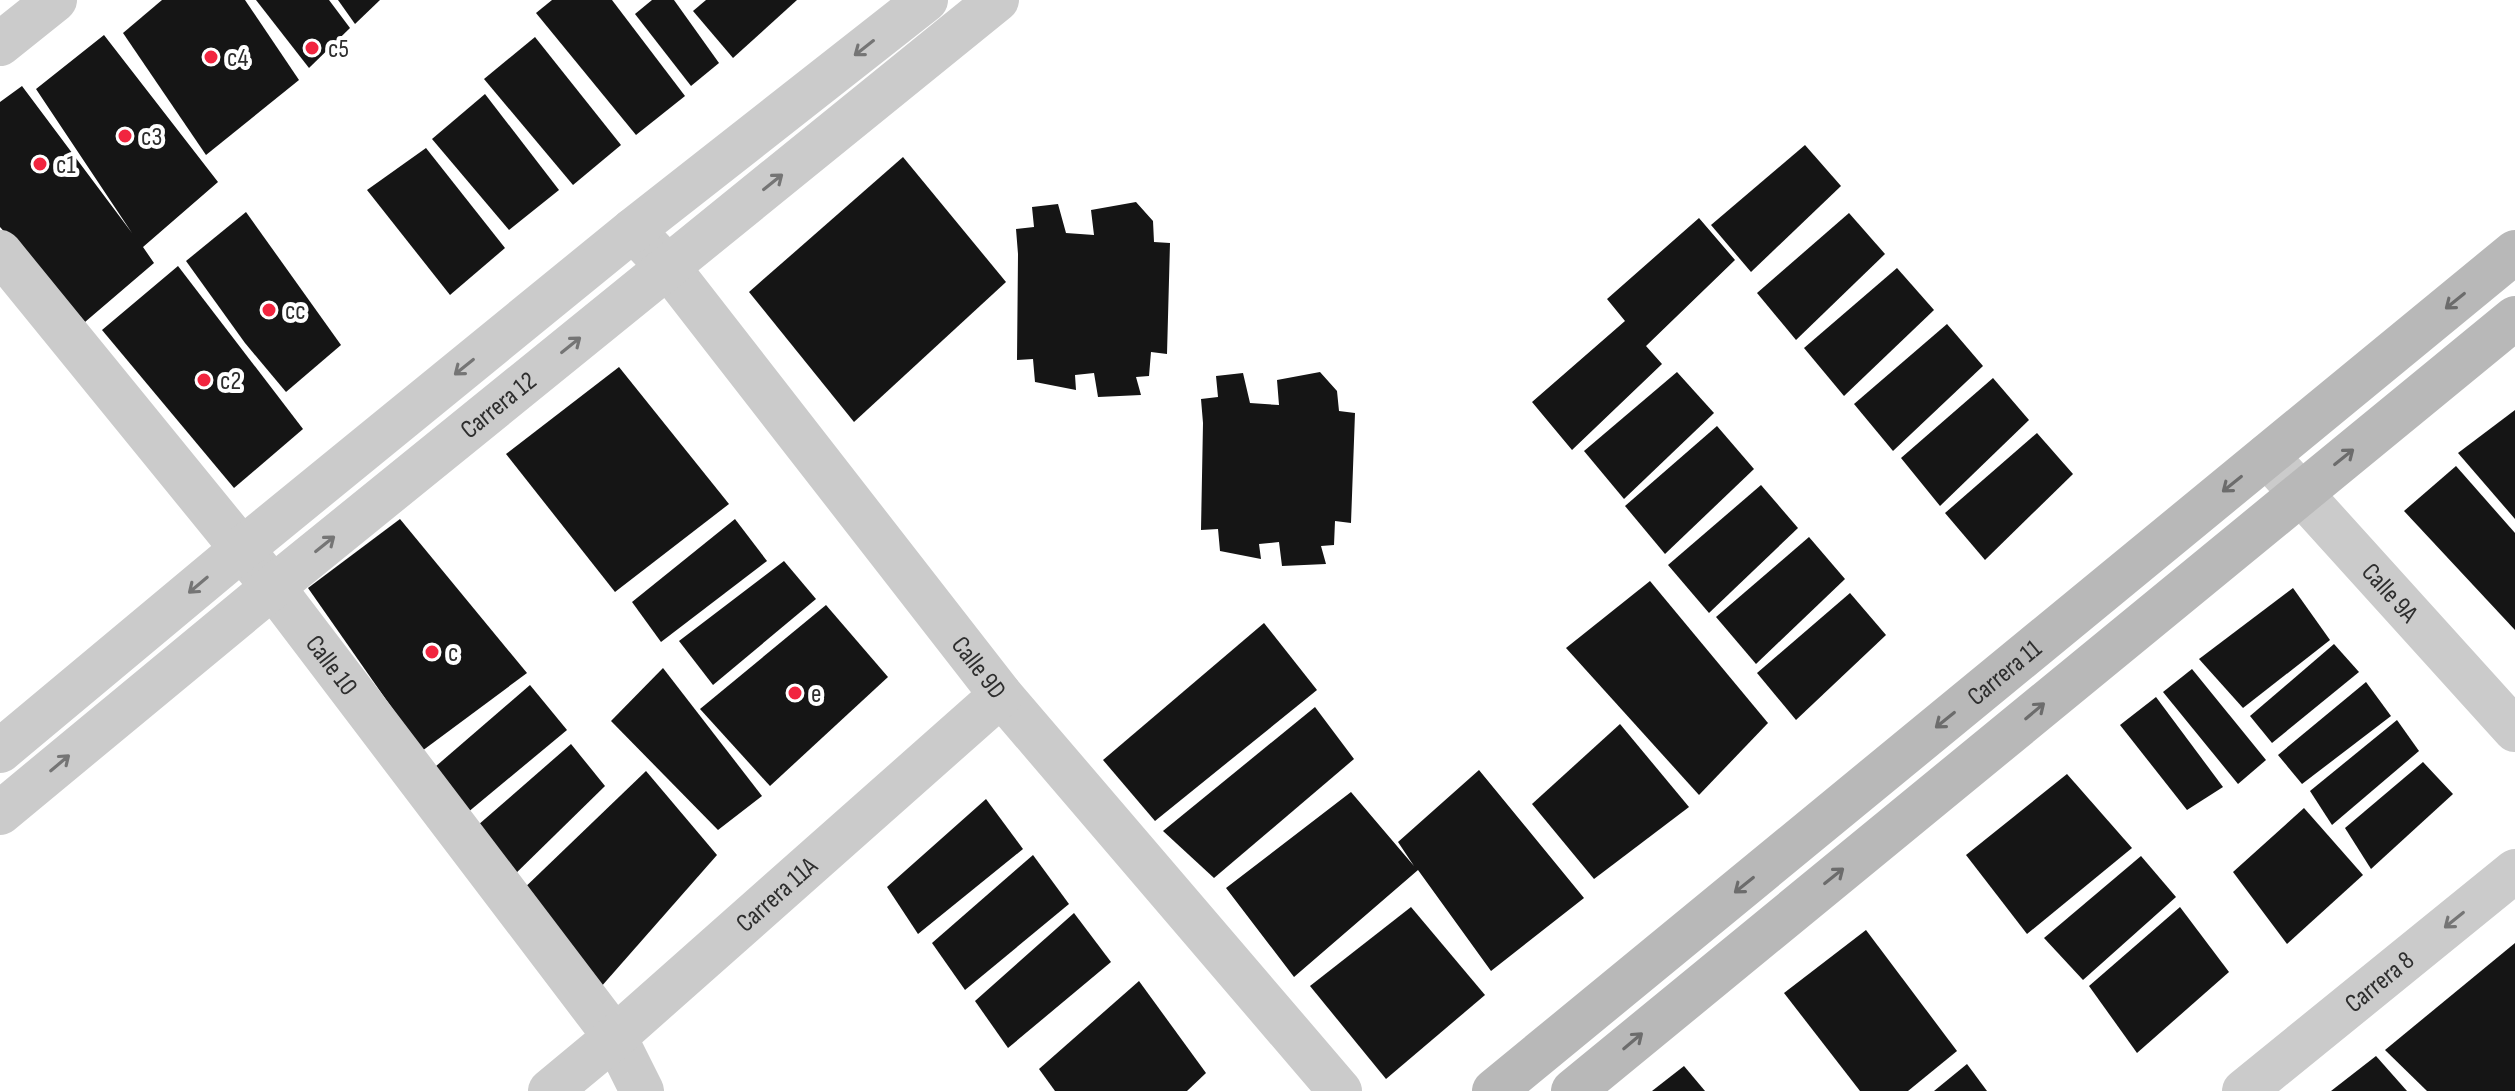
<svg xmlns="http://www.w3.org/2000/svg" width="2515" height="1091" font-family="'Sofia Sans Condensed',sans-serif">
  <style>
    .building { fill: #151515 }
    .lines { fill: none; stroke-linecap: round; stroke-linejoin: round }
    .minor { stroke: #cbcbcb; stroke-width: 44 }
    .tertiary { stroke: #cbcbcb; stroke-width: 44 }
    .secondary { stroke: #b8b8b8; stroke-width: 44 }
    .oneway { stroke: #757575 }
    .oneway2 { stroke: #6c6c6c }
    .poi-dot { fill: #f1253f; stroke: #fff; stroke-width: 3 }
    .labels { text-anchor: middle; stroke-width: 8; stroke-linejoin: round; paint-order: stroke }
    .poi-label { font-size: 26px; fill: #2e2e2e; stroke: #fff; text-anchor: start }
    .street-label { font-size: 26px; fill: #2e2e2e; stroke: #fff }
  </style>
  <rect width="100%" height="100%" fill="#fff"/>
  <g class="building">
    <polygon points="162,0 245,0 299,80 206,155 123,33"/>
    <polygon points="256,0 329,0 350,28 309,68"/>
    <polygon points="338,0 380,0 355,24"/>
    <polygon points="552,0 612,0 685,96 636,135 536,13"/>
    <polygon points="652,0 674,0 719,63 691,86 635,14"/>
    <polygon points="706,0 797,0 733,58 693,11"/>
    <polygon points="104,35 218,182 143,247 154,263 85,322 0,227 0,102 22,86 132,233 36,89"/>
    <polygon points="535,37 621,145 573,185 484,79"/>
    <polygon points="485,94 559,190 509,230 432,139"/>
    <polygon points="1805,145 1841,186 1751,272 1711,225"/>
    <polygon points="426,148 505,248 450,295 367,190"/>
    <polygon points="903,157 1006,282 854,422 749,292"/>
    <polygon points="1136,202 1153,221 1154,242 1170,243 1167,354 1151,352 1149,376 1136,377 1141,395 1098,397 1094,373 1075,375 1076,390 1035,382 1033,359 1017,360 1018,254 1016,229 1034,227 1032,207 1058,204 1066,233 1094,235 1091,210"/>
    <polygon points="246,212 341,345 286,392 245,343 186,261"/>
    <polygon points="1849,213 1885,254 1796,340 1757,293"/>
    <polygon points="1699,218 1735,260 1646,346 1662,364 1572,450 1532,402 1625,321 1607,299"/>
    <polygon points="178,266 303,429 234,488 102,330"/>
    <polygon points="1897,268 1934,310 1844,396 1804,348"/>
    <polygon points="1947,324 1983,366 1893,451 1854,404"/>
    <polygon points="619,367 729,504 615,592 506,454"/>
    <polygon points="1320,372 1337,391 1339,411 1355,413 1351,523 1335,521 1334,545 1321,546 1326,564 1282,566 1279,542 1259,544 1261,559 1220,551 1218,529 1201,530 1203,423 1201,399 1218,397 1216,376 1243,373 1250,403 1279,405 1277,380"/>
    <polygon points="1677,372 1714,413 1624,499 1584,451"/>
    <polygon points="1993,378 2029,420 1940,506 1901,458"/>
    <polygon points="2515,410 2515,519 2458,453"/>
    <polygon points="1717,426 1754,469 1665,554 1625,506"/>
    <polygon points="2037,433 2073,474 1985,560 1945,513"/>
    <polygon points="2456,466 2515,533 2515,630 2404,511"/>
    <polygon points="1761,485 1798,528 1709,613 1668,565"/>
    <polygon points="400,519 527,673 422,751 308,588"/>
    <polygon points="735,519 767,561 661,642 632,602"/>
    <polygon points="1809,537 1845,579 1756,664 1716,617"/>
    <polygon points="784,561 816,599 713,685 679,641"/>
    <polygon points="1650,581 1768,723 1699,795 1566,648"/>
    <polygon points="2293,588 2330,640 2243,708 2199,659"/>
    <polygon points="1850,593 1886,635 1796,720 1757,673"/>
    <polygon points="826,605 888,677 770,786 700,709"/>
    <polygon points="1264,623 1317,690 1155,821 1103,760"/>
    <polygon points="2334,644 2359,672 2272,743 2250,716"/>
    <polygon points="663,668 762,796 718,830 611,721"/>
    <polygon points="2192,669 2266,760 2238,784 2163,692"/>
    <polygon points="2366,682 2391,716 2302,784 2278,755"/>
    <polygon points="530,685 567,730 467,813 435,767"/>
    <polygon points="2156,697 2223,787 2187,810 2120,725"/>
    <polygon points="1315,707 1354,759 1214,878 1163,831"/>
    <polygon points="2397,720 2419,751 2332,825 2310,791"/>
    <polygon points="1620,724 1689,807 1594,879 1532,804"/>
    <polygon points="571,744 605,786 507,882 470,832"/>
    <polygon points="2423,762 2453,794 2371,869 2345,828"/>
    <polygon points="1479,770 1584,898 1491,971 1418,870 1294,977 1226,888 1351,792 1414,866 1398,842"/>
    <polygon points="646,771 717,855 593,996 517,895"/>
    <polygon points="2067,774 2132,848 2027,934 1966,855"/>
    <polygon points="986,799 1023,849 918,934 887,887"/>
    <polygon points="2304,808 2363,875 2287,944 2233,872"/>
    <polygon points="1033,855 1069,904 965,990 932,943"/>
    <polygon points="2141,856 2176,897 2083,980 2044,938"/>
    <polygon points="1411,907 1485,995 1386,1079 1310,986"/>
    <polygon points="2180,907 2229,972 2137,1053 2089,986"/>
    <polygon points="1074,913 1111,962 1008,1048 975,1001"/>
    <polygon points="1866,930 1957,1051 1908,1091 1860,1091 1784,993"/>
    <polygon points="2515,943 2515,1091 2427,1091 2385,1050"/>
    <polygon points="1139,981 1206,1073 1187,1091 1055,1091 1039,1069"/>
    <polygon points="2376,1056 2407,1091 2331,1091"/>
    <polygon points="1967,1064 1987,1091 1934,1091"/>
    <polygon points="1684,1066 1705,1091 1652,1091"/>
  </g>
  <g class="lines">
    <g class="minor">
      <polyline points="0,44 55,0"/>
      <path id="s1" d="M633 230 668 267 1001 695 1340 1091"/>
      <path id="s2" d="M0 252 273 587 615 1037 642 1091"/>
      <path id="s3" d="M2267 456 2515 730"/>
      <path id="s4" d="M550 1091 615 1037 1001 695"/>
      <path id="s5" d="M2244 1091 2515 871"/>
    </g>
    <g class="tertiary">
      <polyline points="0,751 242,549 633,230 926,0"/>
      <path id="s6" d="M0 813 273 587 997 0"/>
    </g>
    <g class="secondary">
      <path id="s7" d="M1494 1091 2515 252"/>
      <polyline points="1573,1091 2515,318"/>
    </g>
  </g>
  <defs><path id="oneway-shaft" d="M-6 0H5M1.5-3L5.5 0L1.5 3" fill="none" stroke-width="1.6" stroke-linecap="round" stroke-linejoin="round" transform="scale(2)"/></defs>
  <g class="oneway">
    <use href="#oneway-shaft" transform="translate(864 48) rotate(142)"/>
    <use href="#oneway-shaft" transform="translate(773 182) rotate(-39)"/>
    <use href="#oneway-shaft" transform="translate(571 345) rotate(-39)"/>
    <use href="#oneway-shaft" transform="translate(464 367) rotate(141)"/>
    <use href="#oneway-shaft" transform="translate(325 544) rotate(-39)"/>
    <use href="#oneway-shaft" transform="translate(198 585) rotate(140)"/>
    <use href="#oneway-shaft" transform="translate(60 763) rotate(-40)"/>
    <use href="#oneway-shaft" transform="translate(2454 920) rotate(141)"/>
  </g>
  <g class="oneway2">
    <use href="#oneway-shaft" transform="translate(2455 301) rotate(141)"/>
    <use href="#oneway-shaft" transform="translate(2344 457) rotate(-39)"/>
    <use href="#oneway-shaft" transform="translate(2232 484) rotate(141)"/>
    <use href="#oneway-shaft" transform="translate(2035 711) rotate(-40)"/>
    <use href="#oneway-shaft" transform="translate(1945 720) rotate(141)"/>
    <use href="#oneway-shaft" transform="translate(1834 876) rotate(-39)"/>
    <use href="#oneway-shaft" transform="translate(1744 885) rotate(141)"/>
    <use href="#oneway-shaft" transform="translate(1633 1041) rotate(-40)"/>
  </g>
  <g class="poi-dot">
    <circle cx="312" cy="48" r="8"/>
    <circle cx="211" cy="57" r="8"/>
    <circle cx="125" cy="136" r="8"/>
    <circle cx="40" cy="164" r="8"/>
    <circle cx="269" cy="310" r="8"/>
    <circle cx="204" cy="380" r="8"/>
    <circle cx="432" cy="652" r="8"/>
    <circle cx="795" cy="693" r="8"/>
  </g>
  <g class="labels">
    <g class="poi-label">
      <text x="328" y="57">c5</text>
      <text x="227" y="66">c4</text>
      <text x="141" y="145">c3</text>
      <text x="56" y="173">c1</text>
      <text x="285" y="319">cc</text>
      <text x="220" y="389">c2</text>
      <text x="448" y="661">c</text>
      <text x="811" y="702">e</text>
    </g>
    <g class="street-label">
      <text dy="9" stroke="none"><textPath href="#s6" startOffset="644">Carrera 12</textPath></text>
      <text dy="9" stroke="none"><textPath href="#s3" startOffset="184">Calle 9A</textPath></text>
      <text dy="9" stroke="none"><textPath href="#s2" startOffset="530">Calle 10</textPath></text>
      <text dy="9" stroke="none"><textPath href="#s1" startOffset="558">Calle 9D</textPath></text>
      <text dy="9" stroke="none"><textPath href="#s7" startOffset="660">Carrera 11</textPath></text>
      <text dy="9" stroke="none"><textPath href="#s4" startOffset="300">Carrera 11A</textPath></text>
      <text dy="9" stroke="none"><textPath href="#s5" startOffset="174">Carrera 8</textPath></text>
    </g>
  </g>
</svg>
